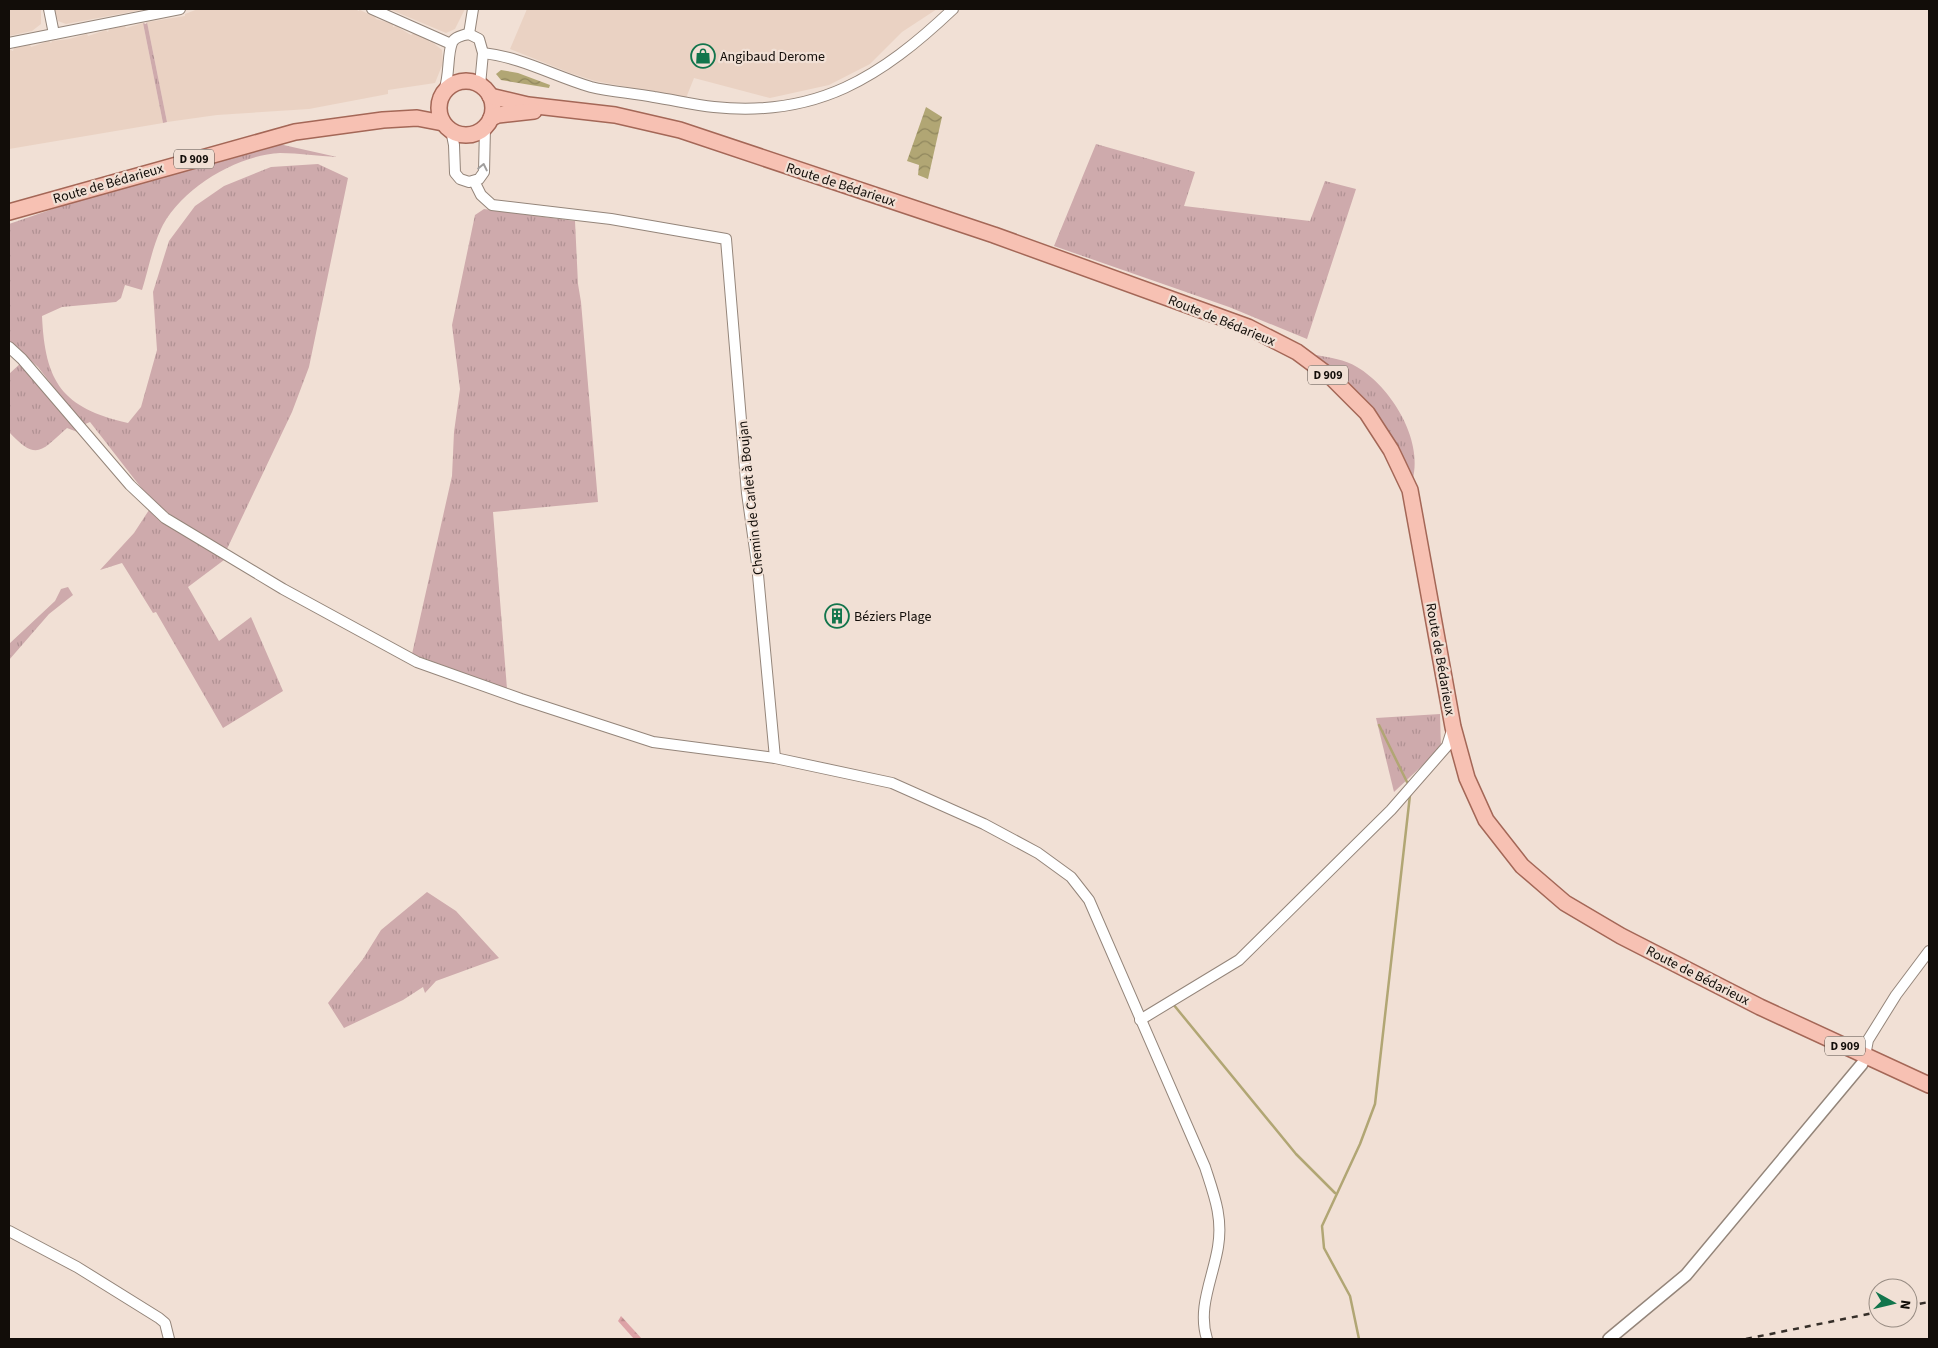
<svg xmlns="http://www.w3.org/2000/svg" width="1938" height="1348" font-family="'Source Sans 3',sans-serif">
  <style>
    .built { fill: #ead2c3 }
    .grass { fill: url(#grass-tufts) }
    .forest { fill: url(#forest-firs) }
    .water { fill: url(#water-waves) }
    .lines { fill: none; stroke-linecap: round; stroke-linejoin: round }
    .stream { stroke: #b1a674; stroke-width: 2.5 }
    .minor-casing { stroke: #94857a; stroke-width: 12 }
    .tertiary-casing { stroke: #94857a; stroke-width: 14 }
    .primary-casing { stroke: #a46757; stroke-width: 18 }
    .minor { stroke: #fff; stroke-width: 10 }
    .tertiary { stroke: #fff; stroke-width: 11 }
    .primary { stroke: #f7c1b3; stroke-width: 15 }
    .rail { stroke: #362f29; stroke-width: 2.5; stroke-dasharray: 6 6; stroke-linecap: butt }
    .oneway { stroke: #a09e9d }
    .labels { text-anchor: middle; stroke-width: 4.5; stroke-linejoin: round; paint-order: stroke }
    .shield { fill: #f1e0d5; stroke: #554c46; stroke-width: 1 }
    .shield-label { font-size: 12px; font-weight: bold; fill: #120d09 }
    .poi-label { font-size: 14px; fill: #120d09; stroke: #f1e0d5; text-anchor: start }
    .street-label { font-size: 14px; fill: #120d09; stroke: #f1e0d5 }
  </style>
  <defs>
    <pattern id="grass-tufts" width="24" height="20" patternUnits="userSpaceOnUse" patternTransform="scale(1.25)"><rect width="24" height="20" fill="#ceaaac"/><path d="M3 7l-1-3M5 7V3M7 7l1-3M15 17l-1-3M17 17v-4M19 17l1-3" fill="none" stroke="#b09193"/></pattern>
    <pattern id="forest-firs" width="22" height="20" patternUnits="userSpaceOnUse" patternTransform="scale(1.25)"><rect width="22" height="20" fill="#dda3a7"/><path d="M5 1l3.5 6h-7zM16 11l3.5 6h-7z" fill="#bd8b8e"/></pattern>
    <pattern id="water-waves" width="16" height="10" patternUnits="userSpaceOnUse" patternTransform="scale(1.25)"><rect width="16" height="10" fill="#b1a674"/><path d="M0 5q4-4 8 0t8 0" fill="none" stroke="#8f865d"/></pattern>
  </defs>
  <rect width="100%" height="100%" fill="#f1e0d5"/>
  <g class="built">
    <polygon points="9,9 41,9 41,24 32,31 9,36"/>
    <polygon points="54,9 147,9 66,24 58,21"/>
    <polygon points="198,9 357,9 358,11 360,10 375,17 376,19 393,24 393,27 396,26 411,35 414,33 429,40 429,42 431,41 442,50 443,63 435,83 388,90 388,94 309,109 217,115 167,122 147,22 185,16 185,14"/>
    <polygon points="389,9 465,9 455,29 446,33"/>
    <polygon points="527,9 937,9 902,32 870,64 829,85 770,98 694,78 686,98 595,81 570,73 510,49"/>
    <polygon points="143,23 163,123 9,149 9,49 13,51 14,48 30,45 31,47 49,41 51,43 52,41 69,39 87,34 88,36 106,30 108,32 109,29 125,26 126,28"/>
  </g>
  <g class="grass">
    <polygon points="147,22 167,122 163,123 143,23 146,24"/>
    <path d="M279 144 337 157C318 156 299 153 280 153 236 155 178 190 160 231 152 249 148 271 142 290L125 285 121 298 116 302 62 307 42 316C45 382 62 408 128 423L141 407 157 350 153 292 169 241 195 206 224 186 271 167 318 164 348 178 309 367 292 412 226 551 153 503 90 422 83 425 38 367 9 341V224L88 197Z"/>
    <polygon points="1096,144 1195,172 1184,206 1310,221 1325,181 1356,189 1307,339 1229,307 1054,246"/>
    <polygon points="484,209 575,221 578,284 581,302 598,502 493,512 507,689 412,654 452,476 454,432 460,389 452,325 475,215"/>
    <path d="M1316 355C1331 358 1344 359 1357 367 1391 387 1423 439 1413 479 1385 422 1364 397 1316 355Z"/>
    <path d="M22 362 80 433 67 428C41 451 37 462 9 432V374Z"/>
    <polygon points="149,510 224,560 188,587 219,641 251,617 283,691 223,728 156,612 153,613 122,563 100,570 134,533"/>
    <polygon points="68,587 73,595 49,614 9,660 9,644 55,601 61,589"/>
    <polygon points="1440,714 1441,748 1394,792 1376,718"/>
    <polygon points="427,892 456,911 499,958 436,981 425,993 423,987 403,1000 344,1028 328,1003 363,959 381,930"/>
  </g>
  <polygon class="forest" points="621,1316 642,1339 634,1339 618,1321"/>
  <g class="water">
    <polygon points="501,70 518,73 550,85 549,88 501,80 496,74"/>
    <polygon points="926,107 942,117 928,179 918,175 919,165 907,161"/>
  </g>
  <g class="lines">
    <g class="stream">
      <polyline points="1379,725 1407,782"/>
      <polyline points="1173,1004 1296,1154 1335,1193"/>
      <polyline points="1359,1339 1350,1296 1324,1248 1322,1226 1360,1144 1375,1104 1410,795"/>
    </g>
    <g class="minor-casing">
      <g id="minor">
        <polyline points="49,9 54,34"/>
        <polyline points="372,9 451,44"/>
        <polyline points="469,34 473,9"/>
        <polyline points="9,43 180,9"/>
        <path d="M483 53C521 57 554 76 591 87 611 92 634 93 654 97 674 100 694 105 714 107 817 118 881 77 953 9"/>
        <path d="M444 91C450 75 447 55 452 43 454 37 463 35 469 34L479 39 483 53 480 85"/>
        <polyline points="451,130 454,145 455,173 460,179 469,182 479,179 484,172 485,127"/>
        <polyline points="474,181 481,195 492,205 611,219 726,239 747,493 757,564 775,758"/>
        <path d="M9 347 22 359 130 485 165 518 283 589 417 662 521 699 653 742 775 758 892 783 984 824 1038 853 1071 877 1089 900 1205 1167C1214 1195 1223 1217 1218 1247 1213 1278 1197 1308 1207 1339"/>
        <polyline points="1140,1020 1239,960 1391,810 1447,746 1453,727"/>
        <polyline points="1864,1061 1868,1040 1896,995 1929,951"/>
        <polyline points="9,1231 77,1267 159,1318 165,1323 169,1339"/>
      </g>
    </g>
    <g class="tertiary-casing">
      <polyline id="tertiary" points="1609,1339 1686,1275 1862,1064"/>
    </g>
    <g class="primary-casing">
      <g id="primary">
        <circle cx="466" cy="108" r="27"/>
        <polyline points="490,96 528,105 615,115 680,130 994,235 1248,327 1297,352 1332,378 1367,413 1391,450 1410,490 1453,727 1467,778 1486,820 1522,866 1565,903 1621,936 1760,1007 1929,1085"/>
        <polyline points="491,118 498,115 534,111"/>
        <polyline points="9,212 295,132 383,120 417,118 443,123"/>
      </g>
    </g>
    <use href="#minor" class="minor"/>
    <use href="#tertiary" class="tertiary"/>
    <use href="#primary" class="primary"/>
    <g class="rail">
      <polyline points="1908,1306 1929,1302"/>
      <polyline points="1746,1339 1878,1312"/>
    </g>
  </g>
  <defs><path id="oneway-chevron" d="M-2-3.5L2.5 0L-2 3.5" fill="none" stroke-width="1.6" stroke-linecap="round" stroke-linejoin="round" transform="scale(1.25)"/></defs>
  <use class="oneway" href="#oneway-chevron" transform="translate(483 167) rotate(-78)"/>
  <defs>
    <g id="shop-ring" transform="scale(1.25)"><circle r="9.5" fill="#f1e0d5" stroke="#12754c" stroke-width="1.5"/><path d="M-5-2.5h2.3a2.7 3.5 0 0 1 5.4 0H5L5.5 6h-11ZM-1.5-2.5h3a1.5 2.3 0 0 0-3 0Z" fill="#12754c"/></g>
    <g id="building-ring" transform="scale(1.25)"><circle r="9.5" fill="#f1e0d5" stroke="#12754c" stroke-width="1.5"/><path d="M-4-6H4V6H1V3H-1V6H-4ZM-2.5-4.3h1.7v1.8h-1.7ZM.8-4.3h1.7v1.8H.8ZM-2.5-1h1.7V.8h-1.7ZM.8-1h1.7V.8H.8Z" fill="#12754c"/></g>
  </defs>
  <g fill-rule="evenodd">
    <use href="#shop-ring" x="703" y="56"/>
    <use href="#building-ring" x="837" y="616"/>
  </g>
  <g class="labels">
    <g class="shield">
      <rect x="174" y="149.5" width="40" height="19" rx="4"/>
      <rect x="1308" y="365.5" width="40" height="19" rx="4"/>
      <rect x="1825" y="1036.5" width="40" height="19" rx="4"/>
    </g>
    <g class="shield-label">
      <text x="194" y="163">D 909</text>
      <text x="1328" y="379">D 909</text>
      <text x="1845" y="1050">D 909</text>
    </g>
    <g class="poi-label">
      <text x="720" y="61">Angibaud Derome</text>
      <text x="854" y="621">Béziers Plage</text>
    </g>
    <g class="street-label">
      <text transform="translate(108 183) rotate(-16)" y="5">Route de Bédarieux</text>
      <text transform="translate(841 184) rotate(18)" y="5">Route de Bédarieux</text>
      <text transform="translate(1222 320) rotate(22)" y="5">Route de Bédarieux</text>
      <text transform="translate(750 498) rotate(-96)" y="5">Chemin de Carlet à Boujan</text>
      <text transform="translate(1441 659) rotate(80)" y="5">Route de Bédarieux</text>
      <text transform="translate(1698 975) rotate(27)" y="5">Route de Bédarieux</text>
    </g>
  </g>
  <rect width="1938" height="1348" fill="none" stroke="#120d09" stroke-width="20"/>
  <g transform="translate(1893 1303) rotate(98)"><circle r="24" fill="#f1e0d5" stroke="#988c83"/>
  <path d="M0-4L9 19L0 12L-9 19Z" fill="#12754c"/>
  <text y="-8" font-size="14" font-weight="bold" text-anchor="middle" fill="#120d09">N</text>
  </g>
</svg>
